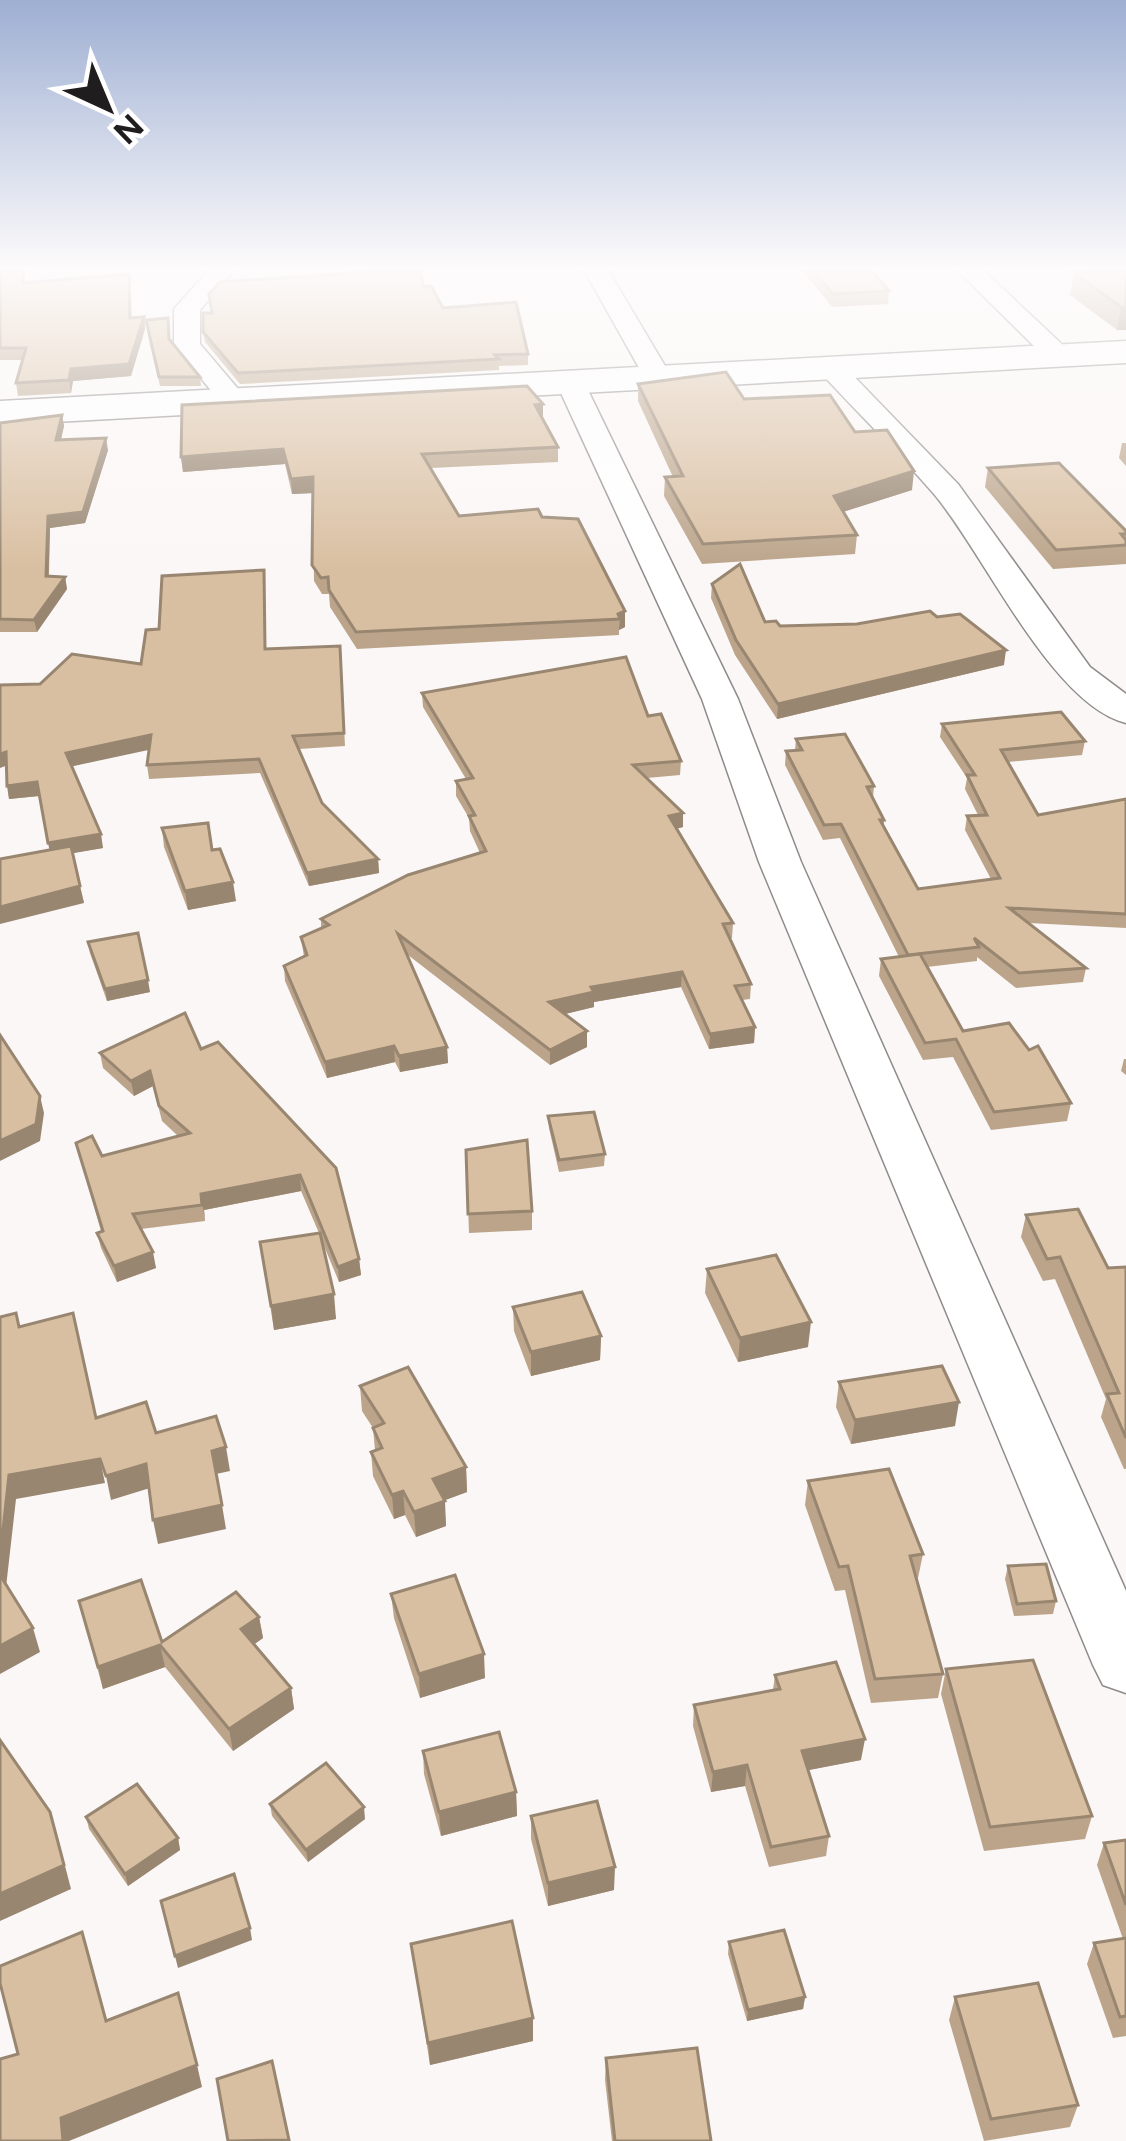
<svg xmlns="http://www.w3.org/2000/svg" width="1126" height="2141" font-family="Figtree,sans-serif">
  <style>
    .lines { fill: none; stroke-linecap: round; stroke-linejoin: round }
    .street-casing { stroke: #8f8b8a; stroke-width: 3 }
    .secondary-casing { stroke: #8f8b8a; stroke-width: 3 }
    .street { fill: #fff; fill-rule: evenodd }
    .secondary { fill: #fff; fill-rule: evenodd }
    .wall { fill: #bba48a }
    .shaded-wall { fill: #988671 }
    .building { fill: #d9bfa1; stroke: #988671; stroke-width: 3 }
  </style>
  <rect width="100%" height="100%" fill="#fbf7f6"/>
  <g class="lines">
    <g class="street-casing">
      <g id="street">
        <polygon points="209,270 234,270 200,310 200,344 250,403 236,411 226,409 174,345 174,309"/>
        <polygon points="584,270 608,270 671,376 667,382 647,382"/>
        <polygon points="957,270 983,270 1067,349 1071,355 1067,361 1049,361"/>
        <path d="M830 359 839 361 958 484 1090 667 1126 694V723C1052 705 984 553 934 494 898 452 858 413 821 373L817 367Z"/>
        <polygon points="569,372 583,380 738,699 801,862 1126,1591 1126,1693 1103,1685 1093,1665 759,862 702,699 555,380"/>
      </g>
    </g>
    <g class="secondary-casing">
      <polygon id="secondary" points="1126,341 1126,363 0,425 0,401"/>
    </g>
    <use href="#street" class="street"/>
    <use href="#secondary" class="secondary"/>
  </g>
  <g class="wall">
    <polygon points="0,270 26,283 129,274 131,318 144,317 145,329 131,376 73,381 71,393 18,396 16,383 23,360 0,360"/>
    <polygon points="802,270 871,270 889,291 888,304 832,307"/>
    <polygon points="1126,270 1126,330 1117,330 1070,295 1074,273"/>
    <polygon points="423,286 443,308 528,354 528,365 499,366 499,370 240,384 205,342 203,332"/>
    <polygon points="147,329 170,340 200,377 201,386 160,386"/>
    <polygon points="638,384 744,399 855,432 912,490 843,512 857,535 855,554 702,564 664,496 665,477 673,477 638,401"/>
    <polygon points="62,415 64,426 61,440 108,450 85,523 50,528 49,576 65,577 67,589 37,632 0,632 0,423"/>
    <polygon points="543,418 558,447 558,462 431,468 459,516 578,519 625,627 619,630 619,635 357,649 330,607 329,594 322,594 314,581 313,493 292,494 285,464 183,472 181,457"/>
    <polygon points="1122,443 1126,443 1126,466 1119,458"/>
    <polygon points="988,468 1126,531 1126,564 1053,569 985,487"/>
    <polygon points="264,570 266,649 340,646 345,746 299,749 322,803 378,859 379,873 309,886 260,773 149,779 147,765 149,749 72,766 103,848 72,853 84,903 50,850 39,796 9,799 6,766 40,684 141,664 159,629"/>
    <polygon points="712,584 765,622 780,626 857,624 1004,665 777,719 735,655 711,598"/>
    <polygon points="422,693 648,716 681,761 680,775 647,778 683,813 683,827 676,829 733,923 732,938 730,938 751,984 750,999 742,1000 755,1027 754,1043 709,1049 681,987 594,1002 594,1007 564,1014 587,1031 587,1047 550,1065 408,955 447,1047 448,1063 400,1072 395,1062 327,1078 285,981 284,966 304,957 301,937 321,928 321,919 480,853 470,831 469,818 456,796 456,781 466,779 423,707"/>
    <polygon points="942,724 1085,741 1082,755 1008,762 1038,815 1126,799 1126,928 1029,923 1086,968 1083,982 1016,988 977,957 977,961 927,967 963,1031 1071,1103 1067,1121 991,1130 953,1057 923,1060 879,976 881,959 899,957 840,838 823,840 785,765 786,751 795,751 796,739 874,786 873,798 884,820 884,826 918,889 991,879 965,830 967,816 978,815 965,789 967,778 940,737"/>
    <polygon points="162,828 212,850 236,901 188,910 164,847"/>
    <polygon points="88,942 150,992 107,1001 90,953"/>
    <polygon points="218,1042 359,1259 361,1275 339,1282 322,1241 336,1319 274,1330 260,1242 319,1233 301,1191 204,1210 205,1221 141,1229 156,1268 117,1282 101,1248 97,1233 101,1231 76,1143 102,1156 178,1136 162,1121 153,1086 134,1096 103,1068 100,1053 201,1049"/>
    <polygon points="1124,1059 1126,1059 1126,1075 1121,1071"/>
    <polygon points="548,1116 605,1154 604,1166 559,1172 549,1128"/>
    <polygon points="466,1150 532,1211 532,1230 469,1233"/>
    <polygon points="1026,1215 1108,1268 1126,1267 1126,1469 1124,1469 1101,1417 1106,1399 1055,1279 1043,1281 1021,1237"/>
    <polygon points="707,1269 808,1347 738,1362 705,1293"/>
    <polygon points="513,1307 601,1336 600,1360 531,1376 514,1331"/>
    <polygon points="839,1382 955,1426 851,1444 836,1407"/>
    <polygon points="360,1386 466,1467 467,1492 444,1500 446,1526 416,1537 405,1515 394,1519 373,1476 371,1452 375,1450 373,1428 362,1411"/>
    <polygon points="808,1481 923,1554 918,1578 917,1579 943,1674 938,1698 871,1703 845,1590 835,1591 805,1505"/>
    <polygon points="1008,1566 1056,1601 1053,1614 1014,1616 1005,1579"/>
    <polygon points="391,1594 485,1678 420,1698 394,1618"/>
    <polygon points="79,1601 162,1642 259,1617 263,1638 254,1644 291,1688 294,1709 233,1751 165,1667 103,1689"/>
    <polygon points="946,1669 1092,1816 1085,1839 984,1851 941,1694"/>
    <polygon points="775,1675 861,1760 808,1770 829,1836 826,1856 769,1867 745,1786 711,1792 693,1726 694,1705 773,1690"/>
    <polygon points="423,1751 516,1792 517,1816 441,1836 424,1774"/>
    <polygon points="270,1804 365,1819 308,1862 272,1816"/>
    <polygon points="531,1816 614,1890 548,1906 531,1839"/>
    <polygon points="86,1817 178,1838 180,1850 128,1886 89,1829"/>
    <polygon points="1126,1840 1126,2036 1113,2038 1087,1964 1094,1943 1123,1939 1097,1865 1104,1843"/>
    <polygon points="729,1942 805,1997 803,2009 747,2021 728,1954"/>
    <polygon points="411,1944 533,2018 533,2041 430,2065"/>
    <polygon points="955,1997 1078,2105 1070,2127 984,2141 949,2020"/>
    <polygon points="606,2058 711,2141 612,2141 605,2080"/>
  </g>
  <g class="shaded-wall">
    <polygon points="1121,307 1126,307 1126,330 1117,330"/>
    <polygon points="144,317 145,329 131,376 73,381 71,393 69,380 71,369"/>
    <polygon points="543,404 543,418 535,405"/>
    <polygon points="62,415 64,426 58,451 56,440"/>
    <polygon points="106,438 108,450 85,523 50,528 48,588 46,576 48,516"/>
    <polygon points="283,449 285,464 183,472 181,457"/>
    <polygon points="914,471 912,490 833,515 834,496"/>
    <polygon points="313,477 314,493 292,494 291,479"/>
    <polygon points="65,577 67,589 37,632 34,620"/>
    <polygon points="625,611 625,627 619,630 620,619 618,614"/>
    <polygon points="1006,650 1004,665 777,719 778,704"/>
    <polygon points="151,735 153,749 69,767 66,753"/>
    <polygon points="6,752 8,765 0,768 0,754"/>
    <polygon points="37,782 39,796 9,799 7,786"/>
    <polygon points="683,813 683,827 668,831 669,816"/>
    <polygon points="101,834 103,848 51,857 48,843"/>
    <polygon points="378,859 379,873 309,886 307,873"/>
    <polygon points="233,882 236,901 188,910 185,891"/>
    <polygon points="80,886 84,903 0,924 0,907"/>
    <polygon points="682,972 681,987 594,1002 594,1007 549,1018 549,1002 591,987"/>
    <polygon points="148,980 150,992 107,1001 105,989"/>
    <polygon points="755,1027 754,1043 709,1049 710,1034"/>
    <polygon points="587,1031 587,1047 550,1065 550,1050"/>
    <polygon points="394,1046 395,1062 327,1078 325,1062"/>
    <polygon points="447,1047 448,1063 400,1072 399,1056"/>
    <polygon points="150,1071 153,1086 134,1096 131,1081"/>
    <polygon points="40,1096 44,1113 40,1141 0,1161 0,1141"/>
    <polygon points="300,1175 301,1191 204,1210 205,1221 201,1194"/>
    <polygon points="153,1252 156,1268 117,1282 114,1266"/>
    <polygon points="359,1259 361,1275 339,1282 338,1267"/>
    <polygon points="334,1294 336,1319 274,1330 271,1306"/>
    <polygon points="811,1322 808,1347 738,1362 740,1338"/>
    <polygon points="601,1336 600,1360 531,1376 531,1352"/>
    <polygon points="959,1402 955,1426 851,1444 855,1420"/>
    <polygon points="226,1447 230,1471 216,1474 212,1451"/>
    <polygon points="100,1459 105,1483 16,1499 5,1596 0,1579 0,1557 9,1475"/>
    <polygon points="146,1464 150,1488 111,1500 106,1476"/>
    <polygon points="466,1467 467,1492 435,1504 433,1479"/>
    <polygon points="403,1491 405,1515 394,1519 392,1495"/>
    <polygon points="445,1501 446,1526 416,1537 414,1512"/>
    <polygon points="222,1505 226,1529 158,1544 153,1520"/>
    <polygon points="259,1617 263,1638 245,1651 241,1629"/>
    <polygon points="33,1628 40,1652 0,1674 0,1646"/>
    <polygon points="160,1645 165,1667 103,1689 98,1667"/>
    <polygon points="484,1654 485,1678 420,1698 419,1674"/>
    <polygon points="291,1688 294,1709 233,1751 229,1729"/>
    <polygon points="865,1739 861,1760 799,1772 802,1751"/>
    <polygon points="747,1765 745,1786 711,1792 713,1772"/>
    <polygon points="516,1792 517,1816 441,1836 439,1812"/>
    <polygon points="364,1807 365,1819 308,1862 306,1850"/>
    <polygon points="57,1835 71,1889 0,1921 0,1894"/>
    <polygon points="178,1838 180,1850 128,1886 125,1874"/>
    <polygon points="615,1867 614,1890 548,1906 548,1883"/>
    <polygon points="250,1928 252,1940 178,1968 175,1956"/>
    <polygon points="805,1997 803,2009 747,2021 748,2010"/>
    <polygon points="533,2018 533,2041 430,2065 428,2043"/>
    <polygon points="197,2065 202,2087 69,2141 63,2141 61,2118"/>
  </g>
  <g class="building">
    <polygon points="0,270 24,270 23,283 129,274 130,318 144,317 129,364 71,369 69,380 16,383 26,348 0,348"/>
    <polygon points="399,270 420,270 423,286 431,286 443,308 516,302 528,354 495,355 499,359 238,373 203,332 203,313 212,313 209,294 220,282"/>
    <polygon points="813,270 871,270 889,291 833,294"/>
    <polygon points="1113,270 1126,270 1126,307 1121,307 1074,273"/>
    <polygon points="168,318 169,339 200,377 159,377 146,320"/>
    <polygon points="726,372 744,399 830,395 855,432 887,430 914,471 834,496 857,535 703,544 665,477 683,476 638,384"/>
    <polygon points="527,386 543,404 535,405 558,447 422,454 459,516 538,509 542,517 578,519 625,611 618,614 620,619 356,632 329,590 328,577 321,578 312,565 313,477 291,479 283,449 181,457 182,405"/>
    <polygon points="62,415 56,440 106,438 83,512 48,516 46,576 65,577 34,620 0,619 0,423"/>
    <polygon points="1059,463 1126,531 1126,534 1121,534 1126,540 1126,545 1056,550 988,468"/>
    <polygon points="740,564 765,622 776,621 780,626 857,624 930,611 937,617 960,614 1006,650 778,704 736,640 712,584"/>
    <polygon points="264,570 265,649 340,646 344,733 293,736 322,803 378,859 307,873 259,759 147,765 151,735 66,753 101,834 48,843 37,782 7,786 6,752 0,754 0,685 40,684 72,654 141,664 146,630 159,629 162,576"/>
    <polygon points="626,657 648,716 661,714 681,761 633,765 683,813 669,816 733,923 723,924 751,984 735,986 755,1027 710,1034 682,972 591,987 594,992 549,1002 587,1031 550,1050 398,934 447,1047 399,1056 394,1046 325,1062 284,966 307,955 301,937 329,925 321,919 408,875 486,851 469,816 475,815 456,781 473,778 422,693"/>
    <polygon points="1061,712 1085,741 1001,750 1038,815 1126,799 1126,914 1009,908 1086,968 1019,973 974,938 979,947 908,955 841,824 824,825 786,751 802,750 796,739 845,734 874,786 867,787 884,820 880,820 918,889 1000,878 967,816 987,815 967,775 975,775 942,724"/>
    <polygon points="208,823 212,850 220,849 233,882 185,891 162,828"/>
    <polygon points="71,846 80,886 0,907 0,859"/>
    <polygon points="138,933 148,980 105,989 88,942"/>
    <polygon points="920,954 963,1031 1009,1023 1029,1050 1038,1046 1071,1103 994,1112 956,1039 925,1043 881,959"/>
    <polygon points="185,1013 201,1049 218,1042 336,1168 359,1259 338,1267 300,1175 201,1194 202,1205 133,1214 153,1252 114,1266 97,1233 103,1231 76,1143 92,1136 102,1156 190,1133 159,1106 150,1071 131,1081 100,1053"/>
    <polygon points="0,1035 40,1096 36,1124 0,1141"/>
    <polygon points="594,1112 605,1154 559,1160 548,1116"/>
    <polygon points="527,1140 532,1211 468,1214 466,1150"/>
    <polygon points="1078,1209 1108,1268 1126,1267 1126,1438 1107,1394 1119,1393 1060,1257 1047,1259 1026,1215"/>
    <polygon points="320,1233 334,1294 271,1306 260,1242"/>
    <polygon points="776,1255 811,1322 740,1338 707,1269"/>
    <polygon points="582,1292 601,1336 531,1352 513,1307"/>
    <polygon points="16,1313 19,1327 73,1313 96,1418 146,1402 156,1433 216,1416 226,1447 212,1451 222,1505 153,1520 146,1464 106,1476 100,1459 9,1475 0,1557 0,1317"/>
    <polygon points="942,1366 959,1402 855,1420 839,1382"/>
    <polygon points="408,1367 466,1467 433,1479 445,1501 414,1512 403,1491 392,1495 371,1452 382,1448 373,1428 384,1423 360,1386"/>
    <polygon points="889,1469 923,1554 910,1556 943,1674 875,1679 848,1566 839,1567 808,1481"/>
    <polygon points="1046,1564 1056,1601 1017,1604 1008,1566"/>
    <polygon points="0,1575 33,1628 0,1646"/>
    <polygon points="455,1575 484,1654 419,1674 391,1594"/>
    <polygon points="141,1580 162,1642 236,1592 259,1617 241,1629 291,1688 229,1729 160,1645 98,1667 79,1601"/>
    <polygon points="1033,1660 1092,1816 990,1827 946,1669"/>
    <polygon points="836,1662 865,1739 802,1751 829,1836 771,1847 747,1765 713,1772 694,1705 780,1689 775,1675"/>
    <polygon points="499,1732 516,1792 439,1812 423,1751"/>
    <polygon points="0,1740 50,1812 64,1865 0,1894"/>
    <polygon points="326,1763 364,1807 306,1850 270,1804"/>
    <polygon points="137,1784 178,1838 125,1874 86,1817"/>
    <polygon points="597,1801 615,1867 548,1883 531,1816"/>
    <polygon points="1126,1840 1126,1905 1104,1843"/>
    <polygon points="234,1874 250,1928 175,1956 161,1901"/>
    <polygon points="512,1921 533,2018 428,2043 411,1944"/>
    <polygon points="784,1930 805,1997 748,2010 729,1942"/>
    <polygon points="82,1932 106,2021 178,1993 197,2065 61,2118 63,2141 0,2141 0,2059 18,2054 0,1983 0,1966"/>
    <polygon points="1126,1938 1126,2016 1120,2017 1094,1943"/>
    <polygon points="1038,1983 1078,2105 991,2119 955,1997"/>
    <polygon points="697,2048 711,2141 615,2141 606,2058"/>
    <polygon points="272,2061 289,2140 228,2141 217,2079"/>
  </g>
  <linearGradient id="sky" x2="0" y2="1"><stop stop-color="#9eafd3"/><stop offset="0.47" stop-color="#fdfbfb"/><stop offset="1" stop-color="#fdfbfb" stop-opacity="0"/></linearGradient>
  <rect width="1126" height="570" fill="url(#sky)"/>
  <g transform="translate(108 108) rotate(136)" stroke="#ffffff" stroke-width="9" paint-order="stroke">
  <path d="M0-9L21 45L0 30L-21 45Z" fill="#1f1d1d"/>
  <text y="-18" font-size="33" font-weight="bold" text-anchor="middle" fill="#1f1d1d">N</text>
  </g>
</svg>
